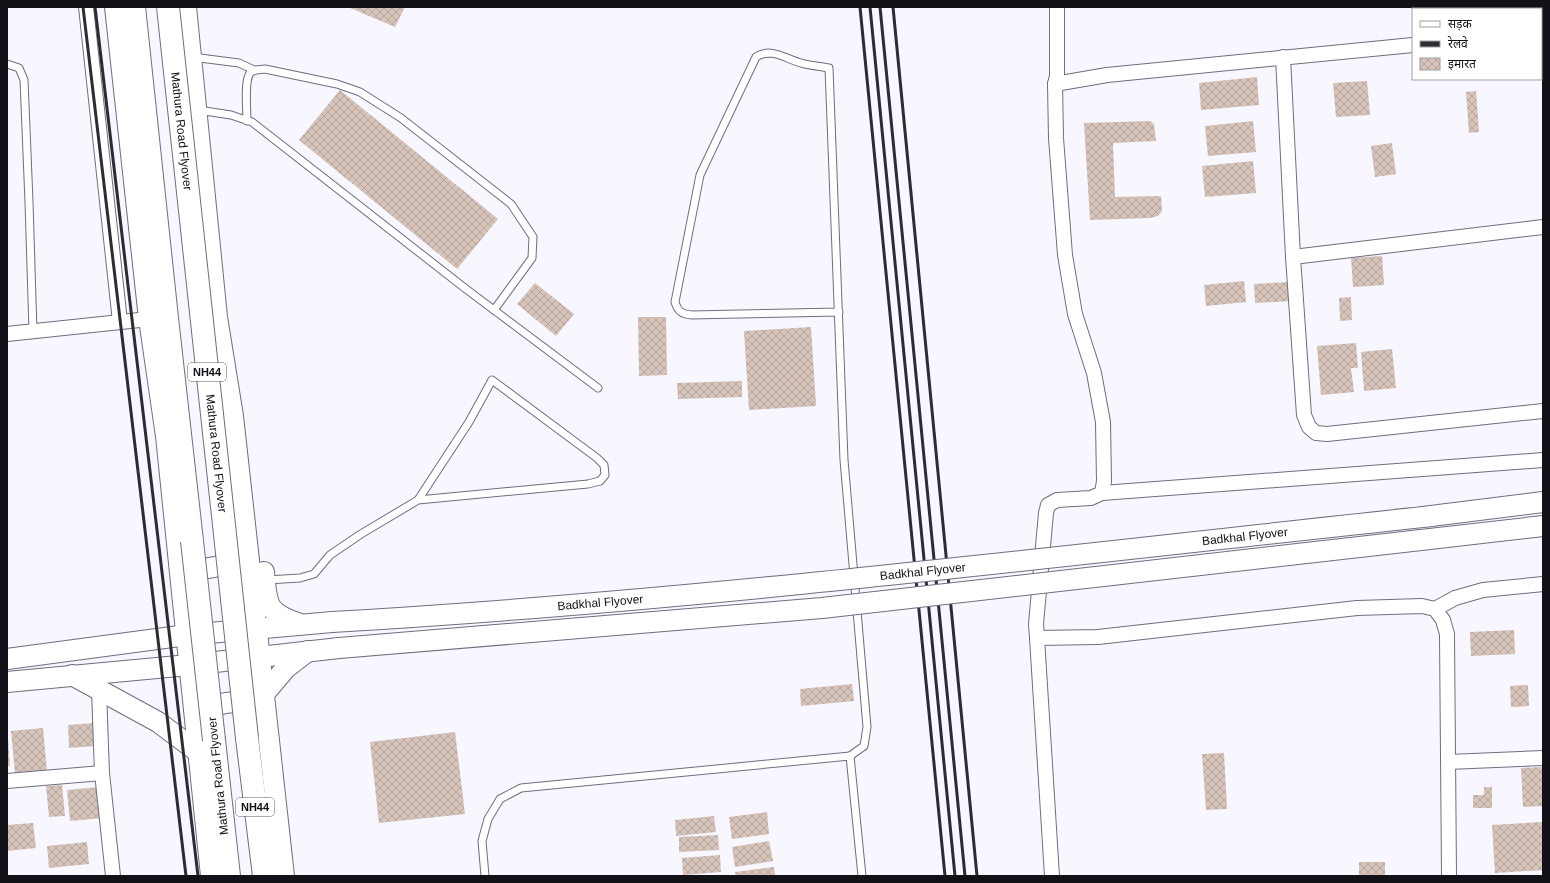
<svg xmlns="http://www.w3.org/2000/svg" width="1550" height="883" font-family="Helvetica,'Noto Sans Devanagari',sans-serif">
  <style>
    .building { fill: url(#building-cross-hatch) }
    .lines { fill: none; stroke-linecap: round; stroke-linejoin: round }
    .lane-casing { stroke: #6f6d7e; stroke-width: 9 }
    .street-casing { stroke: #6f6d7e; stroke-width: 16 }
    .secondary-casing { stroke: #6f6d7e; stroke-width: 22 }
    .highway-casing { stroke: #6f6d7e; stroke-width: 24 }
    .lane { stroke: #fff; stroke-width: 7 }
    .street { stroke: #fff; stroke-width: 14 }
    .secondary { stroke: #fff; stroke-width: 20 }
    .highway { stroke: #fff; stroke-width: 22 }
    .rail { stroke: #2d2c33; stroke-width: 3 }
    .secondary-bridge-casing { stroke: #6f6d7e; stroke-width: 22; stroke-linecap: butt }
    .highway-bridge-casing { stroke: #6f6d7e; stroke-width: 24; stroke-linecap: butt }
    .secondary-bridge { stroke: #fff; stroke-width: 20 }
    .highway-bridge { stroke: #fff; stroke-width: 22 }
    .labels { text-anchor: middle; stroke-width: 3; stroke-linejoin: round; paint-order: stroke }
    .shield { fill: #fff; stroke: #59585d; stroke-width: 1 }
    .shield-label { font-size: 11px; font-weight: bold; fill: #121118 }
    .street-label { font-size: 12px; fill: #121118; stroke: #fff }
  </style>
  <defs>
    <pattern id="building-cross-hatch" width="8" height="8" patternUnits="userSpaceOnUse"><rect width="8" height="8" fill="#d6c3b9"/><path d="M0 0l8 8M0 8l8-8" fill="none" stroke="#b7a69e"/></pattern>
  </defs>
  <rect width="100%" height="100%" fill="#f8f7ff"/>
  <g class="building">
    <polygon points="348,7 405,7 395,27"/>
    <polygon points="1257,77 1259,105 1201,110 1199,83"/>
    <polygon points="1367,81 1370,115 1336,117 1333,83"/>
    <polygon points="340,90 498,219 457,269 299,140"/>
    <polygon points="1476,91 1479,132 1469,133 1466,92"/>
    <polygon points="1150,121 1154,124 1156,141 1113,143 1115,197 1161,196 1162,211 1158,216 1150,218 1090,220 1084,123"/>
    <polygon points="1253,121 1256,152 1208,156 1205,126"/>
    <polygon points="1392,143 1396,174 1375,177 1371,146"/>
    <polygon points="1253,161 1256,193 1205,197 1202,166"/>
    <polygon points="1382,256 1384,285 1353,287 1351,258"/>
    <polygon points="1244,281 1246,302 1206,306 1204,285"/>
    <polygon points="1290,282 1292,301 1255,303 1254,284"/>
    <polygon points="535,283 574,314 556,336 517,304"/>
    <polygon points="1351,297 1352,320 1340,321 1339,298"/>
    <polygon points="638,317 666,317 667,375 639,376"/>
    <polygon points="811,327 816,406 749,410 744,331"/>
    <polygon points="1356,343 1358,368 1351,368 1354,392 1321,395 1317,346"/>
    <polygon points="1392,349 1396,388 1364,391 1361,352"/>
    <polygon points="742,381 742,397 678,399 677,383"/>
    <polygon points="1514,630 1515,654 1471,656 1470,632"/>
    <polygon points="852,684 854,701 801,706 800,689"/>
    <polygon points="1528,685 1529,706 1511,707 1510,686"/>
    <polygon points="94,723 96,746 69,748 68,725"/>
    <polygon points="43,728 47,772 15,774 11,731"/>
    <polygon points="455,732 465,814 379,823 370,742"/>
    <polygon points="7,738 8,738 10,766 7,766"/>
    <polygon points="1224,753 1227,809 1206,810 1202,754"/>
    <polygon points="1543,767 1543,806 1523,807 1521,768"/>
    <polygon points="62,785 65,816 49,817 46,786"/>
    <polygon points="100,787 103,818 70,821 67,790"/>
    <polygon points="1484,787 1492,787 1492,808 1473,808 1473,795 1484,795"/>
    <polygon points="767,812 769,834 732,839 729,817"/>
    <polygon points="714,816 716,832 676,836 675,820"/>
    <polygon points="1543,822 1543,870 1495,873 1492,825"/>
    <polygon points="33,823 36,848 7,851 7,825"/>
    <polygon points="718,835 719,850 679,852 679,837"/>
    <polygon points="769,841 773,861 735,867 732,847"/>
    <polygon points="87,842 89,864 49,868 47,846"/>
    <polygon points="720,855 721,872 683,875 682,858"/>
    <rect x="1359" y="862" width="26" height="14"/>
    <polygon points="774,867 775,876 736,876 735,872"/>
  </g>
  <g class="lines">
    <g class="lane-casing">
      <g id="lane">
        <polyline points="192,57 239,63 254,70"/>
        <polyline points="7,64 19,68 24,80 29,202 33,332"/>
        <polyline points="198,110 231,115 252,122 466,289 598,388"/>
        <path d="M247 121C247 110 244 81 250 73 253 69 260 70 265 69L337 84 360 92 401 118 511 204 533 237 532 258 494 310"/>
        <polyline points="267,580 300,578 314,574 330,555 361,534 418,500 469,422 492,380 597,458 604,465 605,475 600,481 588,484 418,500"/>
        <polyline points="850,756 862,876"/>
        <path d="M485 876 482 841 488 819 500 799 521 788 850 756 864 746 867 727 844 460 829 68C820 66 810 66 801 63 786 59 771 47 756 57L700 175 675 302C678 312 682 314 692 315L839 312"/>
      </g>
    </g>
    <g class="street-casing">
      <g id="street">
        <polyline points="86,7 120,322"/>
        <polyline points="1541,33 1543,33"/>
        <polyline points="1283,57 1293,257 1304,415 1309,427 1316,433 1327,434 1543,411"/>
        <polyline points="1055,84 1107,75 1413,45"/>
        <polyline points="1293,257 1543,227"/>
        <polyline points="7,334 149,319"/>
        <polyline points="1102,493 1543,460"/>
        <polyline points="1435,609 1455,598 1483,590 1543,584"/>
        <polyline points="1037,638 1098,637 1357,608 1422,606 1435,609 1443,620 1447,634 1449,876"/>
        <polyline points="99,690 102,773 113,876"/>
        <polyline points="1448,762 1543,758"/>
        <polyline points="7,781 102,773"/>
        <polyline points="1052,876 1037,638 1036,624 1046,513 1048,505 1057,500 1091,498 1102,493 1104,481 1103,422 1094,373 1075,314 1065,255 1056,138 1055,84 1057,76 1057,7"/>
      </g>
    </g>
    <g class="secondary-casing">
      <g id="secondary">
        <polyline points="115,7 149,319 166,436 211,876"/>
        <polyline points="186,7 217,317 233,416 284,876"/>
        <polyline points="1423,517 1543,502"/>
        <polyline points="1421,540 1543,526"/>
        <polyline points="181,559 189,566 203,569 231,564 237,560 240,555"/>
        <path d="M264 572C267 605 266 613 300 624"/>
        <polyline points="7,659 187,635 332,622"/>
        <polyline points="72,675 158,722 198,752"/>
        <polyline points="7,682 189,665 339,648"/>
        <polyline points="263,695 286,668 308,651"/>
        <path d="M198 716C214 702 238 698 257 707"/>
      </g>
    </g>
    <g class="highway-casing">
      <g id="highway">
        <polyline points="134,7 167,318 192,541"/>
        <polyline points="247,738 264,876"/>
        <polyline points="214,740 229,876"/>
      </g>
    </g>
    <use href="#lane" class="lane"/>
    <use href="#street" class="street"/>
    <use href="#secondary" class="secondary"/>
    <use href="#highway" class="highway"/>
    <g class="rail">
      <polyline points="83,7 186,876"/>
      <polyline points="95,7 198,876"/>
      <polyline points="860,7 945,876"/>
      <polyline points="870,7 955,876"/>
      <polyline points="880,7 965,876"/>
      <polyline points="893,7 977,876"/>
    </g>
    <g class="secondary-bridge-casing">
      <g id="secondary-bridge">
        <path id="s1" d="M332 622C696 601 1059 556 1423 517"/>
        <polyline points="339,648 822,608 1421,540"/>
      </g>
    </g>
    <g class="highway-bridge-casing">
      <g id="highway-bridge">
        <path id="s2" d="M168 7 247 738"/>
        <polyline points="192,541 214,740"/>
      </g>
    </g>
    <use href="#secondary-bridge" class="secondary-bridge"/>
    <use href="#highway-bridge" class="highway-bridge"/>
  </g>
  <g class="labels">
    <g class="shield">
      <rect x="188" y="363" width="38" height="18" rx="3"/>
      <rect x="236" y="798" width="38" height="18" rx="3"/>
    </g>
    <g class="shield-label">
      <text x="207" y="376">NH44</text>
      <text x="255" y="811">NH44</text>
    </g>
    <g class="street-label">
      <text dy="4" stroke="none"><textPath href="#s2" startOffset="125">Mathura Road Flyover</textPath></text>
      <text dy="4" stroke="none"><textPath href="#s2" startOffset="449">Mathura Road Flyover</textPath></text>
      <text dy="4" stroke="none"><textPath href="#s1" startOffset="917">Badkhal Flyover</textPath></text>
      <text dy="4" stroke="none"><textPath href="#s1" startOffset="593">Badkhal Flyover</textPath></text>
      <text dy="4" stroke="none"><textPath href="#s1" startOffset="269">Badkhal Flyover</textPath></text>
      <text transform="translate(218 776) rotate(-96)" y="4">Mathura Road Flyover</text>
    </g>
  </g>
  <rect width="1550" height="883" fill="none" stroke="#121118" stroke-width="16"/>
  <rect x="1412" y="8" width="130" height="72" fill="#ffffff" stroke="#a0a0a3"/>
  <rect x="1420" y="21" width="20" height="6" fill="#ffffff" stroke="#a0a0a3"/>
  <text x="1448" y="28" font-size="12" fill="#121118">सड़क</text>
  <rect x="1420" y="41" width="20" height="6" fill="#2d2c33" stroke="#a0a0a3"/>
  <text x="1448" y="48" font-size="12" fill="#121118">रेलवे</text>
  <rect x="1420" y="58" width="20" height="12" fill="url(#building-cross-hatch)" stroke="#a0a0a3"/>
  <text x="1448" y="68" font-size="12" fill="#121118">इमारत</text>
</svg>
